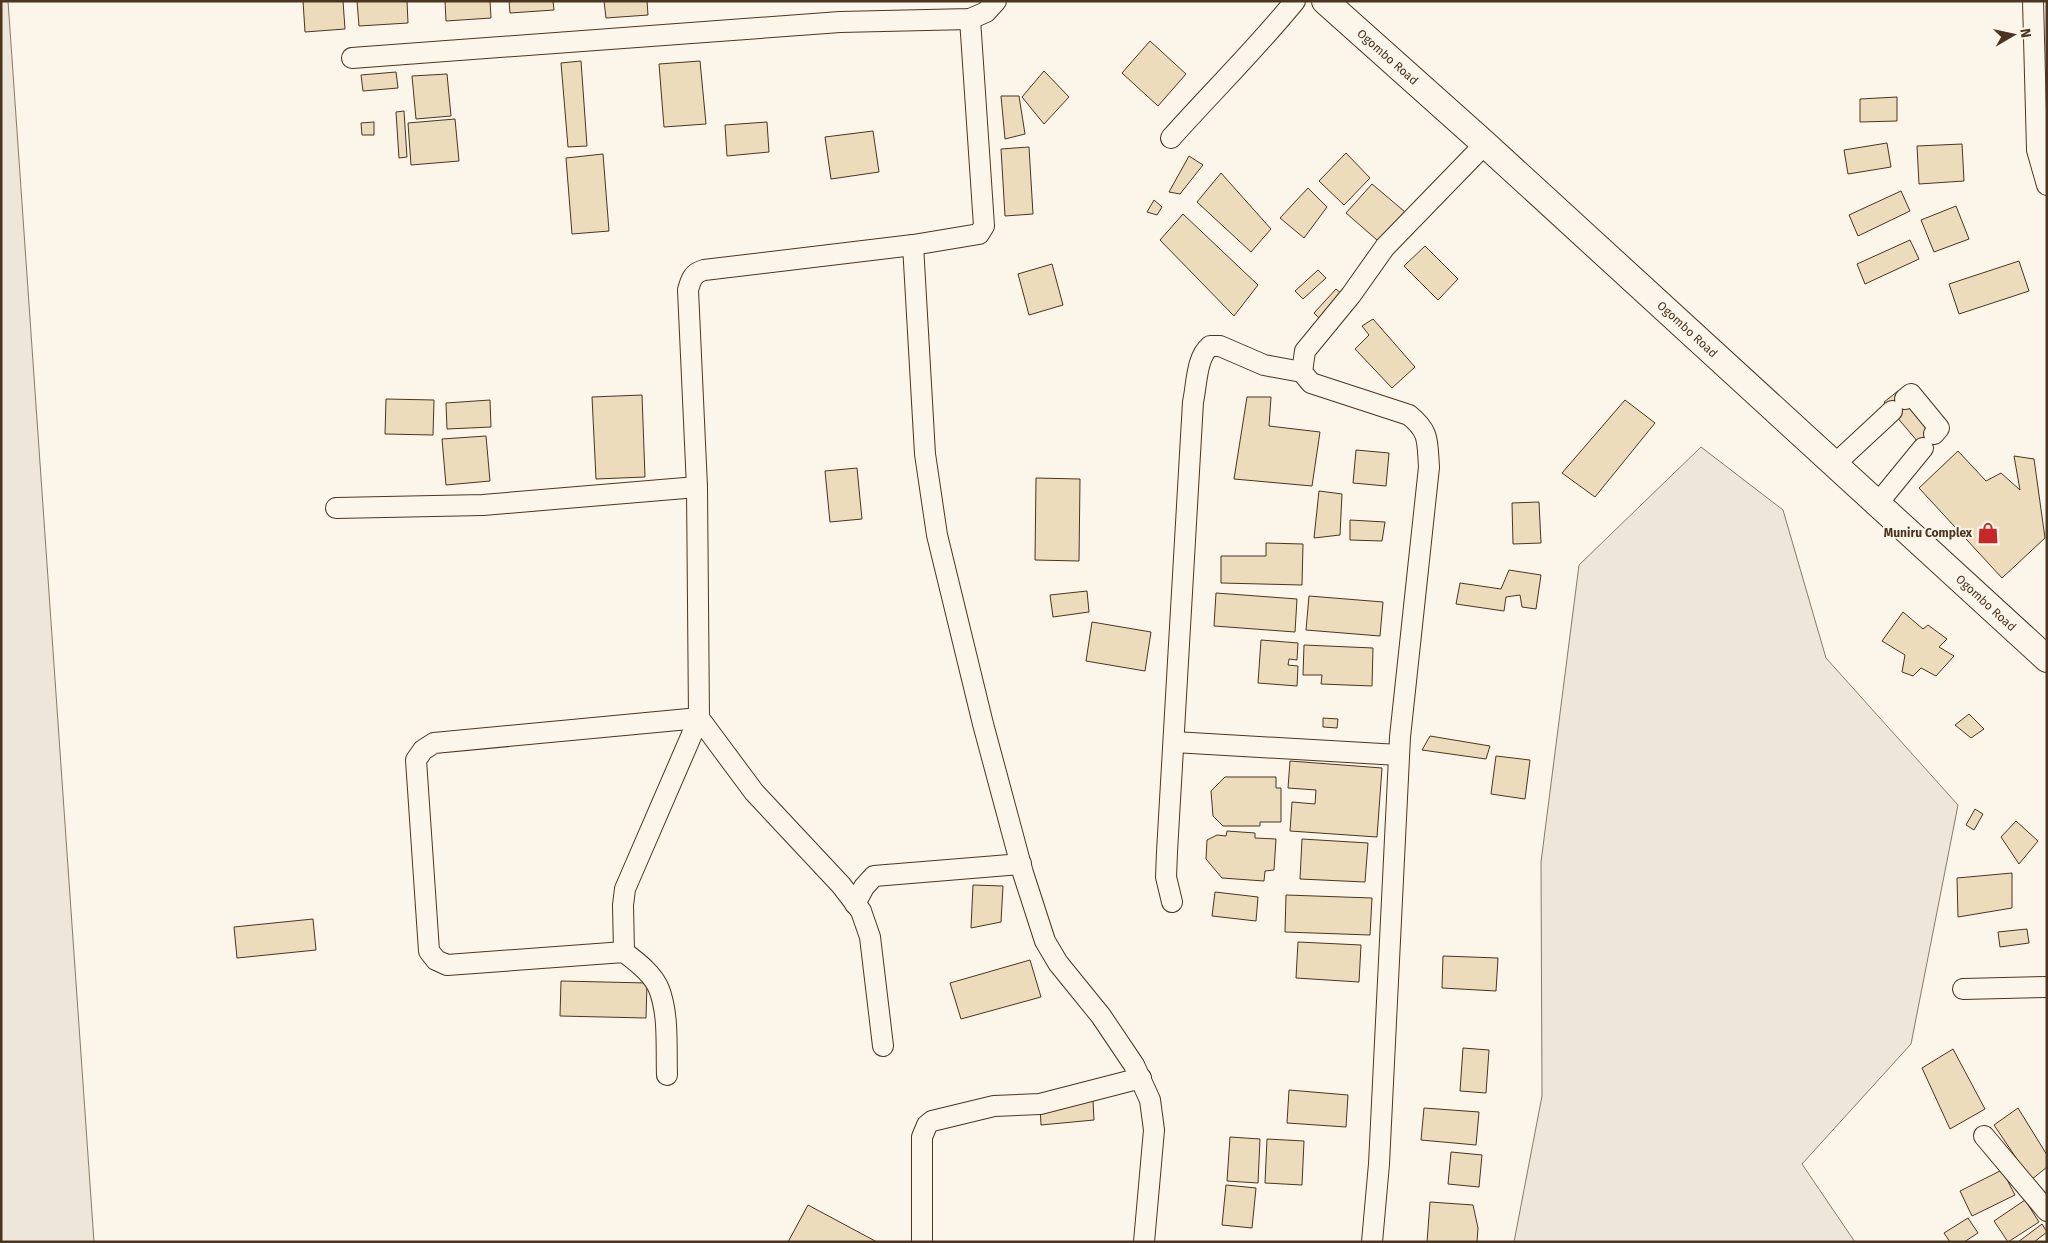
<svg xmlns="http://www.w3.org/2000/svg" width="2048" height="1243" font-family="'Fira Sans',sans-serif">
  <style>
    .green { fill: #ede6d9; stroke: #887966 }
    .building { fill: #ecdcbc; stroke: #4a3520 }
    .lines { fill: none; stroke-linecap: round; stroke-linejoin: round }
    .minor-casing { stroke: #4a3520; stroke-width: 22 }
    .major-casing { stroke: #4a3520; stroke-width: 28 }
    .minor { stroke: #fbf6e9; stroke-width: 20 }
    .major { stroke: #fbf6e9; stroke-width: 26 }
    .labels { text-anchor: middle; stroke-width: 4; stroke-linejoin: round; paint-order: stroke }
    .street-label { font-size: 12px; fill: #4a3520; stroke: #fbf6e9 }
    .poi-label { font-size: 12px; font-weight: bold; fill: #4a3520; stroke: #fbf6e9; text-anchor: end }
  </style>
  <rect width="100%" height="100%" fill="#fbf6e9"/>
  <g class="green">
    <polygon points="1,1 8,1 94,1242 1,1242"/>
    <polygon points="1701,447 1783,510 1826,658 1958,805 1911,1044 1802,1164 1855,1242 1514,1242 1542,1096 1541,862 1579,565"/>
  </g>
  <g class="building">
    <polygon points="303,1 343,1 345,29 305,32"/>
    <polygon points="357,1 407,1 408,23 359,26"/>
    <polygon points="445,1 490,1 491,18 446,21"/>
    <polygon points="509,1 553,1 554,10 510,13"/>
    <polygon points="604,1 647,1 648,15 606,18"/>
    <polygon points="1150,41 1186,74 1158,106 1122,73"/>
    <polygon points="581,61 587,146 568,147 561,63"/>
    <polygon points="700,61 706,124 664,127 659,64"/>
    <polygon points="1044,71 1069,97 1044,124 1022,97"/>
    <polygon points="396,72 398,88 363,91 361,75"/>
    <polygon points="447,74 451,116 416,119 412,76"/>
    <polygon points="1001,96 1019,96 1025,134 1005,139"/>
    <polygon points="1897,97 1897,121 1860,122 1860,99"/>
    <polygon points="404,111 407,157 399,158 396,112"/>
    <polygon points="455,119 459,161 411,165 408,123"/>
    <polygon points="374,122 374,135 362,135 361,123"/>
    <polygon points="767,122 769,152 727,156 725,125"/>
    <polygon points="873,131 879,172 831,179 825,137"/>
    <polygon points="1887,143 1891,167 1848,174 1844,150"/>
    <polygon points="1962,144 1964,181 1919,184 1917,146"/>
    <polygon points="1029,147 1033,214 1005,216 1001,149"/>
    <polygon points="1346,153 1370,178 1344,205 1319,181"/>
    <polygon points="603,154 609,231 572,234 566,158"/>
    <polygon points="1189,156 1203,165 1180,194 1169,192"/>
    <polygon points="1221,173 1271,229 1251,252 1197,202"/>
    <polygon points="1372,184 1411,217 1385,247 1346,213"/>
    <polygon points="1308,188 1327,207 1304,238 1280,218"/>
    <polygon points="1901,191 1910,211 1858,236 1849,215"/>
    <polygon points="1154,200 1162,207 1157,215 1147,212"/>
    <polygon points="1956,206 1969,239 1934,252 1921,220"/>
    <polygon points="1183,214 1258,285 1234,316 1160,240"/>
    <polygon points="1910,240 1919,259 1865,284 1857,264"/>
    <polygon points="1425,246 1458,279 1438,300 1404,266"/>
    <polygon points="2019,261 2029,291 1959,314 1949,284"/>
    <polygon points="1052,264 1063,305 1029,315 1018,274"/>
    <polygon points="1318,270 1326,278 1303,299 1295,291"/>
    <polygon points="1336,289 1344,296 1322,321 1314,313"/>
    <polygon points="1373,319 1415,367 1392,388 1355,349 1369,335 1362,326"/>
    <polygon points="1898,391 1938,438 1924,449 1884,402"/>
    <polygon points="642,395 645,477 596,479 592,397"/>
    <polygon points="1247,397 1271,397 1269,426 1320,432 1312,486 1234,479"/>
    <polygon points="386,399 434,400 433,435 385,434"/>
    <polygon points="490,400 491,427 447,429 446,403"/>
    <polygon points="1625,400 1655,423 1595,497 1562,473"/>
    <polygon points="486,436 490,481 446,485 442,439"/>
    <polygon points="1356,450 1389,453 1386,486 1353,483"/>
    <polygon points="1958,451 1986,481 2001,473 2020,490 2014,456 2034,459 2045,538 2002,578 1919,488"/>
    <polygon points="857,468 862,519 830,522 825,471"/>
    <polygon points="1036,478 1080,479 1079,561 1035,560"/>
    <polygon points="1319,491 1342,494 1340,535 1314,538"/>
    <polygon points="1539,502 1541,543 1513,544 1512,503"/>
    <polygon points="1350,520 1385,522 1382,541 1350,540"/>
    <polygon points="1266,543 1303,544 1302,585 1221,583 1221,556 1266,556"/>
    <polygon points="1509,570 1541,575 1536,609 1522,607 1520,595 1506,597 1504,611 1456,604 1460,583 1501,589"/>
    <polygon points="1087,591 1089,612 1053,617 1050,595"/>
    <polygon points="1216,593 1297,599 1295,632 1214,626"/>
    <polygon points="1309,596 1383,602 1380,636 1306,630"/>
    <polygon points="1903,612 1923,629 1928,625 1947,639 1939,647 1954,656 1936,676 1921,668 1913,676 1902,672 1905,655 1882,641"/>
    <polygon points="1092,622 1151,632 1145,671 1086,661"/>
    <polygon points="1261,640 1298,643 1297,660 1289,659 1288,665 1298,666 1297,686 1258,683"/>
    <polygon points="1304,645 1373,648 1372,686 1321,684 1322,675 1303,675"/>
    <polygon points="1969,714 1984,729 1971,738 1955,725"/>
    <polygon points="1323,718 1338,719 1337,728 1323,727"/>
    <polygon points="1430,736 1490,746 1486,759 1422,750"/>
    <polygon points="1496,756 1530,760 1525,799 1491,794"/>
    <polygon points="1290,761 1382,768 1377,837 1290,831 1292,802 1315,804 1316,790 1288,788"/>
    <polygon points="1225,777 1276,777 1276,788 1281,788 1281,822 1260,822 1260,826 1223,826 1213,816 1211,791"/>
    <polygon points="1975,809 1983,814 1974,830 1966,825"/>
    <polygon points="2016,821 2038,841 2019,864 2001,837"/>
    <polygon points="1227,831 1255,833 1255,838 1276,839 1274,870 1265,871 1264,881 1222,878 1206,859 1207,840 1217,835 1226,836"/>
    <polygon points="1302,839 1368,843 1365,882 1300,879"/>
    <polygon points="2012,873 2012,908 1958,917 1957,878"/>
    <polygon points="973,885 1003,886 1001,922 971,928"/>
    <polygon points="1215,892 1258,897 1256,921 1212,916"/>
    <polygon points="1286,895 1372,898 1370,935 1285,932"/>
    <polygon points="313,919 316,950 237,958 234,927"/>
    <polygon points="2027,929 2029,943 2000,947 1998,932"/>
    <polygon points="1298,942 1361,945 1359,982 1296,978"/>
    <polygon points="1443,956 1498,958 1496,991 1442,988"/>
    <polygon points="1030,960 1041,997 961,1019 950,983"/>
    <polygon points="561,981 647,983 646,1018 560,1016"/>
    <polygon points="1463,1048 1489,1050 1486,1093 1460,1091"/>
    <polygon points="1953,1049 1985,1109 1950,1129 1922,1068"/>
    <polygon points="1289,1090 1348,1095 1346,1127 1287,1123"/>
    <polygon points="1093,1101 1094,1120 1041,1125 1040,1104"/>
    <polygon points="1424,1108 1479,1112 1476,1145 1421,1140"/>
    <polygon points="2018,1108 2047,1155 2047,1167 2031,1180 1994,1125"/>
    <polygon points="1230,1137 1260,1139 1258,1183 1227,1181"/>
    <polygon points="1267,1139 1304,1141 1302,1185 1265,1183"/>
    <polygon points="1451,1152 1482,1155 1479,1187 1448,1184"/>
    <polygon points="2002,1170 2015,1195 1972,1216 1960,1191"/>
    <polygon points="1226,1185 1256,1188 1252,1228 1222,1225"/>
    <polygon points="2025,1200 2039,1222 2008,1242 1994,1221"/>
    <polygon points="1430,1202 1473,1205 1478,1228 1477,1242 1427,1242"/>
    <polygon points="808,1205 877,1242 788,1242"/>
    <polygon points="1968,1218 1978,1233 1964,1242 1950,1242 1944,1233"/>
    <polygon points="2042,1224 2047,1232 2034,1242 2018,1242"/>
  </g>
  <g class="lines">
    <g class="minor-casing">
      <g id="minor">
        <polyline points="2033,1 2037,150 2047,185"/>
        <polyline points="352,58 840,22 970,19 986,12 996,1"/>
        <path d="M1171 138C1212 92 1256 49 1295 1"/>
        <polyline points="913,245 925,454 937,535 983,724 1023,873 1045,941 1058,963 1101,1016 1134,1065 1150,1100 1154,1130 1144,1242"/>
        <polyline points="1905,399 1911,394 1939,428 1934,434"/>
        <polyline points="1835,464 1892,411"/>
        <polyline points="1878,503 1923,448"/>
        <polyline points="336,508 483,505 697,487"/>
        <polyline points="699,718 754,792 841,885 861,911 870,937 883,1046"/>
        <polyline points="1174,742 1399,755"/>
        <path d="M1172 902 1166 877 1167 852 1193 402C1197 384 1196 358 1210 346H1220L1264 365 1302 372"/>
        <polyline points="855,904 864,887 874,876 1021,864"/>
        <path d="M624 952 623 905 625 889 699 718 697 487 688 290C691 279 693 273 704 270L913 245 979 234 984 226 970 19"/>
        <polyline points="1963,989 2047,987"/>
        <path d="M667 1075C666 1047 669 1015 659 989 653 974 637 962 624 952L447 965 436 960 429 951 416 760 423 750 434 743 699 718"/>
        <polyline points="1984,1136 2047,1211"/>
        <polyline points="922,1242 922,1137 927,1125 932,1121 994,1106 1040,1104 1141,1078"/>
        <path d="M1372 1242 1379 1164 1400 737 1429 467C1427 441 1430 432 1409 415L1311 383 1302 372 1305 351 1351 295 1385 247 1485 144"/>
      </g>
    </g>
    <g class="major-casing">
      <g id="major">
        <path id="s1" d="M1325 1 1485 144 2047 659"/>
      </g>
    </g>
    <use href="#minor" class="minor"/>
    <use href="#major" class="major"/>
  </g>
  <defs>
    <g id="shop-bare" transform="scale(1.725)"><path d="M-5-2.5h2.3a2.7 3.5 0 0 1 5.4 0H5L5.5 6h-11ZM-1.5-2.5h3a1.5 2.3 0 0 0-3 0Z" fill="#c62828" stroke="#fbf6e9" stroke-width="2.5" paint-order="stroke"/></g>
  </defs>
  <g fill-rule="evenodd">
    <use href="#shop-bare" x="1988" y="533"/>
  </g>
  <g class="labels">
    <g class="street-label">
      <text dy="4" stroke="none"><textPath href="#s1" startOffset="84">Ogombo Road</textPath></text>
      <text dy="4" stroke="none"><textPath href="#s1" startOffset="489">Ogombo Road</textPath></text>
      <text dy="4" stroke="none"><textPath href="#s1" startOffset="894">Ogombo Road</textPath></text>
    </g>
    <g class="poi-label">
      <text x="1972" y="537">Muniru Complex</text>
    </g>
  </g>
  <rect width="2048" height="1243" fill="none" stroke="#4a3520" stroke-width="5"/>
  <g transform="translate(2013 35) rotate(81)" stroke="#fbf6e9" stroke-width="4" paint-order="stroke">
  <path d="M0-4L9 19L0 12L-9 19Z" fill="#4a3520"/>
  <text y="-8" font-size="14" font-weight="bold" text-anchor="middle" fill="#4a3520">N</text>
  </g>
</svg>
